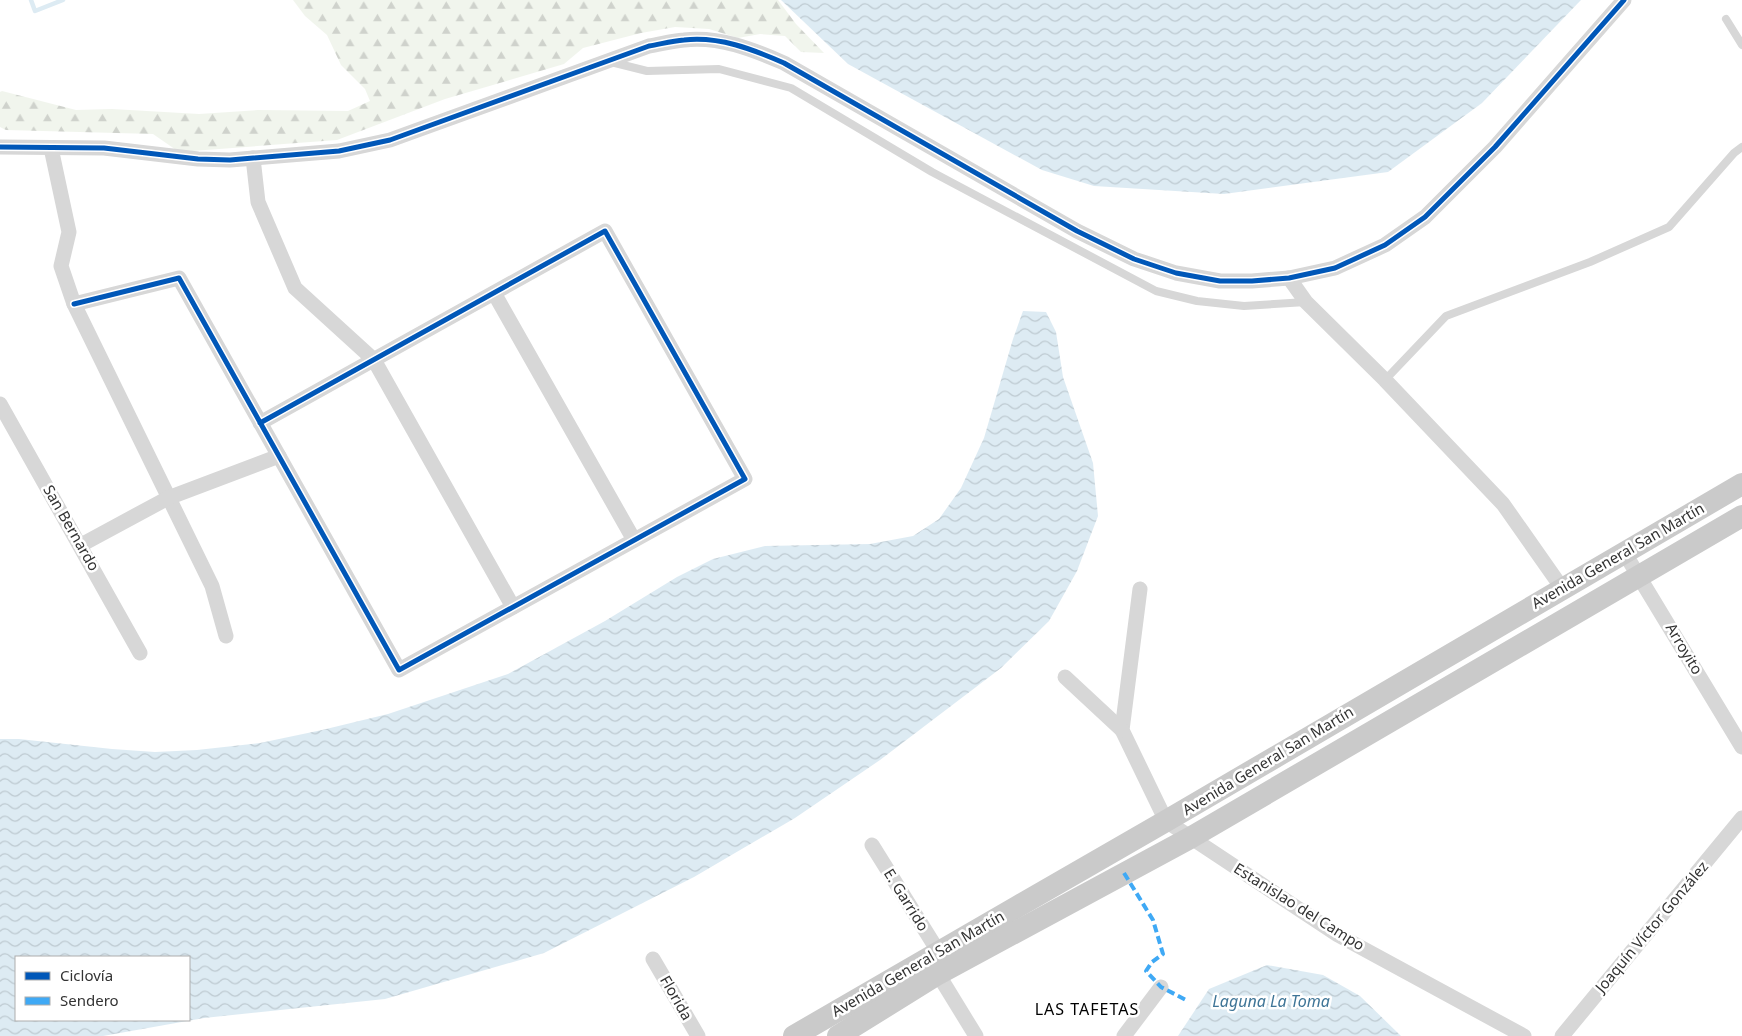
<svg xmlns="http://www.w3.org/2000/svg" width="1742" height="1036" font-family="'Noto Sans',sans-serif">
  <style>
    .forest { fill: url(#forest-firs) }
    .water { fill: url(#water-waves); fill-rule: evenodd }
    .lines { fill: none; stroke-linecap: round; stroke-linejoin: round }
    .stream { stroke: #ddebf3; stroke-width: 4.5 }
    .lane { stroke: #d7d7d7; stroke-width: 8 }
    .street { stroke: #d7d7d7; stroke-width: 15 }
    .primary { stroke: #cacaca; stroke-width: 22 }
    .quiet { stroke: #3fa9f5; stroke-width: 4; stroke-dasharray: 8 4; stroke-linecap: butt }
    .cycleway-casing { stroke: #fff; stroke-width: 8 }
    .cycleway { stroke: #0057b8; stroke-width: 5 }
    .labels { text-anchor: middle; stroke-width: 5; stroke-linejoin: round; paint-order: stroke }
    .street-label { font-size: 15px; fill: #333; stroke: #fff }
    .water-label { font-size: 16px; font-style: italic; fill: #3f7597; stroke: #fff }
    .neighbourhood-label { font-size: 16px; letter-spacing: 1px; fill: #000; stroke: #fff }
  </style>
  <defs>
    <pattern id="forest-firs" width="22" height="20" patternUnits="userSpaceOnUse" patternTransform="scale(1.25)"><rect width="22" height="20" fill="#f1f5ed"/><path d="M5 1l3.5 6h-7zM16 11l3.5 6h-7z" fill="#cfd2cc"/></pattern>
    <pattern id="water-waves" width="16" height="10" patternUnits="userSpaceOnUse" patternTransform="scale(1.25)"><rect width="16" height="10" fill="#ddebf3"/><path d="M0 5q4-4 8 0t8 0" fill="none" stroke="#becad1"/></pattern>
  </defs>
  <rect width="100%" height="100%" fill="#fff"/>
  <polygon class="forest" points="293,0 778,0 796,24 824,53 801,52 785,36 760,34 738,38 709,29 675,27 641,33 583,48 564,64 445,99 337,140 179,152 153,134 6,130 0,127 0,92 2,91 76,110 112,109 199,114 258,110 348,111 370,101 365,89 341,65 327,35 305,16"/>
  <g class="water">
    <polygon points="781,0 1581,0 1482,103 1388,172 1224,194 1094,186 1042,170 848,64"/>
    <path d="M1023 311 1046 312 1056 332 1063 377 1093 463 1098 516 1077 571 1049 621 1001 668 880 760 795 818 694 877 544 953 385 999 204 1018 103 1036H0V739H19L112 749 155 752 197 750 260 743 322 730 388 714 508 674 605 621 677 577 713 559 765 546 870 544 913 536 939 519 961 488 984 438 1013 339ZM16 957H189V1020H16Z"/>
    <polygon points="1267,965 1323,975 1360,996 1401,1036 1178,1036 1209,989"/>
  </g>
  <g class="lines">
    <polyline class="stream" points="31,0 35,11 63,0"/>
    <g class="lane">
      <polyline points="1726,19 1742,45"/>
      <polyline points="611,62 647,71 719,69 791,88 932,172 1156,291 1197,301 1244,306 1306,302"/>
      <polyline points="1385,380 1446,316 1590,262 1669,227 1734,153 1742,147"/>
    </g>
    <g class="street">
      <path d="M0 147 104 148 198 159 230 160 339 151 390 140 649 46C661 44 672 41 684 40 719 36 752 49 784 63L1077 231 1134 259 1176 273 1220 281H1252L1289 278 1335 268 1385 245 1425 217 1495 147 1624 0"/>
      <polyline points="51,148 69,232 61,266 74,304 212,586 226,636"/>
      <polyline points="253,158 258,202 295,288 374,360 513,607"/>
      <polyline points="1289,278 1306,302 1385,380 1503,504 1562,588"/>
      <polyline points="494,293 634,540"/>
      <polyline points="74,304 179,278 399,670 745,479 605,231 260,423"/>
      <polyline points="0,404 140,653"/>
      <polyline points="81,545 168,498 279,456"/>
      <polyline points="1624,552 1742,747"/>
      <polyline points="1140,589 1122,730 1166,821 1338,935 1524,1036"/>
      <polyline points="1065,677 1122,730"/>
      <polyline points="872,845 938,951 938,974 976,1036"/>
      <polyline points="653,959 698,1036"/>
      <polyline points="1124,1036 1161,987"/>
      <polyline points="1562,1036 1742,818"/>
    </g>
    <g class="primary">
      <path d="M794 1036C918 963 1042 893 1166 821 1359 709 1550 595 1742 484"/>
      <polyline points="838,1036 938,974 1190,838 1742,516"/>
    </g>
    <polyline class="quiet" points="1124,873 1153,920 1163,954 1152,962 1146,971 1161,987 1188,1001"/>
    <g class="cycleway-casing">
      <g id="cycleway">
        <path d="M0 147 104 148 198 159 230 160 339 151 390 140 649 46C661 44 672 41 684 40 719 36 752 49 784 63L1077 231 1134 259 1176 273 1220 281H1252L1289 278 1335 268 1385 245 1425 217 1495 147 1624 0"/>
        <polyline points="74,304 179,278 399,670 745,479 605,231 260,423"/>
      </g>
    </g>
    <use href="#cycleway" class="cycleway"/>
  </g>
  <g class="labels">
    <g class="street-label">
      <text transform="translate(71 528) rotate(60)" y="5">San Bernardo</text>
      <text transform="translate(1618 556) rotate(-30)" y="5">Avenida General San Martín</text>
      <text transform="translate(1684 649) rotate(59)" y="5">Arroyito</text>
      <text transform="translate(1268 761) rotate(-31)" y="5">Avenida General San Martín</text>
      <text transform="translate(906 900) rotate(58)" y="5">E. Garrido</text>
      <text transform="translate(1299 907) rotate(32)" y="5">Estanislao del Campo</text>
      <text transform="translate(1652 927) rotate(-50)" y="5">Joaquín Víctor González</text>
      <text transform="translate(918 964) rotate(-30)" y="5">Avenida General San Martín</text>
      <text transform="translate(676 998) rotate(60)" y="5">Florida</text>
    </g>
    <g class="water-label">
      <text x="1271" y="1007">Laguna La Toma</text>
    </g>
    <g class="neighbourhood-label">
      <text x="1087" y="1015">LAS TAFETAS</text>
    </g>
  </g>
  <rect x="15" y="956" width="175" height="65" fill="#ffffff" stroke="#adadad"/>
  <rect x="25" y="972" width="25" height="8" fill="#0057b8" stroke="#adadad"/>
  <text x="60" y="981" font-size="15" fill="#333333">Ciclovía</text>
  <rect x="25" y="997" width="25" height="8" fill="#3fa9f5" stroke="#adadad"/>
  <text x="60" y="1006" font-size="15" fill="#333333">Sendero</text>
</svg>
